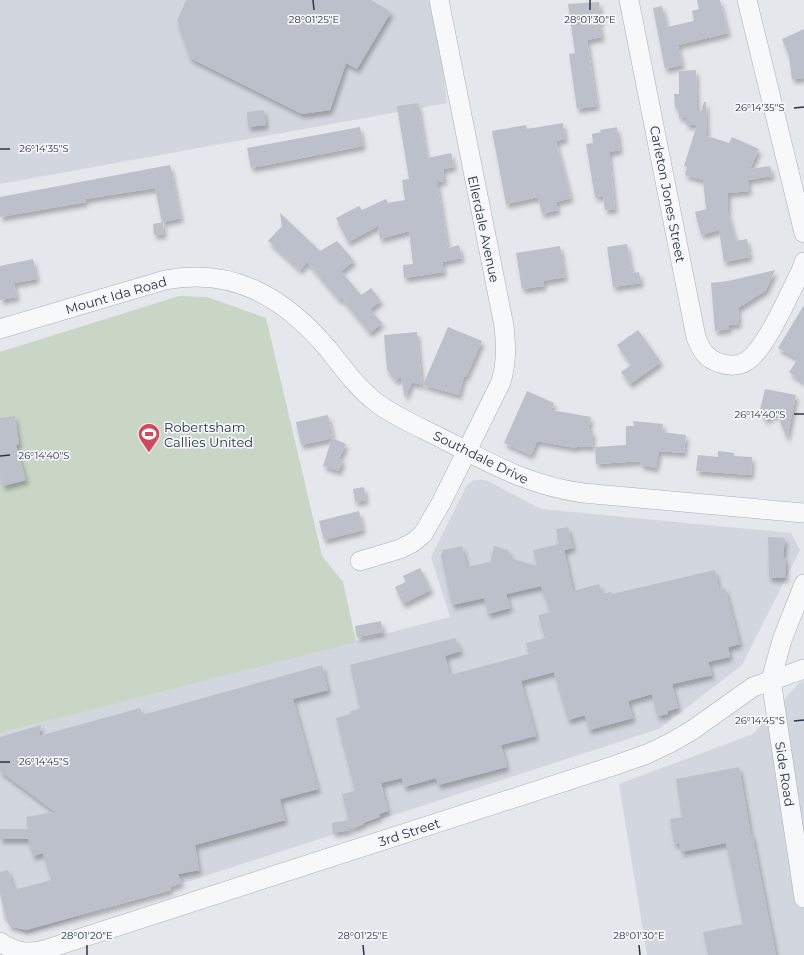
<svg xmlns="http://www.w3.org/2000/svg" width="804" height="955" font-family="Montserrat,sans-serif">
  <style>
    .built { fill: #d2d6de }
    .green { fill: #c9d6c5 }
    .building { fill: #bbc0ca; filter: url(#shadow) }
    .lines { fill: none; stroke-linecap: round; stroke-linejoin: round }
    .minor-casing { stroke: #a9aeb7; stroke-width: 20 }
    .minor { stroke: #f7f8fa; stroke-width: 19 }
    .ticks { fill: none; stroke: #2b3445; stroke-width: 1.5 }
    .labels { text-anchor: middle; stroke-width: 3.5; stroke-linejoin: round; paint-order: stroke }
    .street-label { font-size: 13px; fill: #2b3445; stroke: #f4f6f9 }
    .poi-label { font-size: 13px; fill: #2b3445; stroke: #f4f6f9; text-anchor: start }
    .ticks-label { font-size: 10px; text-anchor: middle; fill: #2b3445; stroke: #f4f6f9; stroke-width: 3.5; stroke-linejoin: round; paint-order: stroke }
  </style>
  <defs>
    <filter id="shadow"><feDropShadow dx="2.5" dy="4.5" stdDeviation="2" flood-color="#0004"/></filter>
  </defs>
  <rect width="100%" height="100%" fill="#e4e7ec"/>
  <g class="built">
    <polygon points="0,0 434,0 447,103 0,184"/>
    <polygon points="474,480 486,480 541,509 791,533 800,550 742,665 659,729 26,934 4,921 0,894 0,733 450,617 431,557 467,485"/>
    <polygon points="804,681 804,955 647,955 619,784 753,734 799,683"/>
  </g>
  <polygon class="green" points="179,296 207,297 266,318 322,556 343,582 356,642 0,733 0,352"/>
  <g class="building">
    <polygon points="186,0 371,0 391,12 357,69 346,63 330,110 302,114 190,58 177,21"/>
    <polygon points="697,0 720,0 728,33 678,45 682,65 665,69 653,8 662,6 667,27 694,21 692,11 699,9"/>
    <polygon points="599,2 601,21 599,21 602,37 587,40 597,106 577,109 569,54 575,53 568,4"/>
    <polygon points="804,29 804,78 792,79 789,56 782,39"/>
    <polygon points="696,70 697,111 701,111 704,102 706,102 707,136 729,143 732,137 759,149 750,169 770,166 772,176 748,180 749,191 728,193 728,213 736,241 747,239 750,257 724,262 719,230 701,235 695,212 706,209 703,180 685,175 687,167 684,166 697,125 686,125 686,117 679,118 678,108 675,108 674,94 679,94 679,71"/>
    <polygon points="418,103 427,158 451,153 454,167 443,169 444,181 437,182 448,248 459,245 462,258 442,262 444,272 404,278 403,265 413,264 409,231 380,239 378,226 348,242 336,218 359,206 362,210 386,199 388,203 405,200 402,180 409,179 397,106"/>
    <polygon points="264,110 266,125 248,127 247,112"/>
    <polygon points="563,123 565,139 556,141 571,198 556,202 558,210 542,214 538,197 506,204 492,131 526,125 527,129"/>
    <polygon points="360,127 363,146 251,168 247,148"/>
    <polygon points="617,127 620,150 609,152 615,209 605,210 603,196 595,197 586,144 593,143 592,134 601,132 600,130"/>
    <polygon points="170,165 181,218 162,222 155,188 85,199 86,202 0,217 0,197"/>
    <polygon points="280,213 320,251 337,241 354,261 341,271 361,295 371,288 381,301 370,309 382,323 370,333 341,298 339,300 307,262 300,270 268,241 282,226"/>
    <polygon points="163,222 164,234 154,235 153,224"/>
    <polygon points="627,244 632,273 639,272 641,283 613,287 607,247"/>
    <polygon points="560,246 565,277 543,281 544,286 522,289 516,253"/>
    <polygon points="33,259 37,279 14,283 17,297 0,300 0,266"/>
    <polygon points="775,270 766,290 738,308 739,324 729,325 729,329 715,331 711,283 728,281"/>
    <polygon points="804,305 804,383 789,372 798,359 778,348"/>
    <polygon points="448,327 482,341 466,377 464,376 459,395 423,385"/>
    <polygon points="638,330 661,362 630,384 621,372 631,365 617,345"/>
    <polygon points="417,332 422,385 412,382 405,398 401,376 396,381 387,370 384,335"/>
    <polygon points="765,389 796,395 787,439 777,413 765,420 760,410"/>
    <polygon points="527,391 554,403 551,410 591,417 588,430 593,431 592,447 577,446 576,448 537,441 531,455 504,443"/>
    <polygon points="328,415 333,438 301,445 296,422"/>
    <polygon points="15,416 19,444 16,445 26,480 3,486 0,476 0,418"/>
    <polygon points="633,421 663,424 662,432 686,435 684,453 659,451 656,468 640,465 641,461 596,464 595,447 626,445 626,426 634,426"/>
    <polygon points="332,438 346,444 339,459 343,460 339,471 323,466"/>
    <polygon points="718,451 734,453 734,456 752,457 751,475 696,471 698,455 718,457"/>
    <polygon points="364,487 366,500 355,502 353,489"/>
    <polygon points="359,511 363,530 324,540 319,521"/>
    <polygon points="568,527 573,548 564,550 573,591 599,584 602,594 611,592 612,594 715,570 719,589 725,588 740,644 728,647 730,657 708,662 712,675 672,684 678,708 668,711 668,714 657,716 652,694 628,701 633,718 589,730 585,715 568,720 554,672 521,681 536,736 501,745 507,767 438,785 436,778 404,787 402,778 381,783 388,811 379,814 380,817 363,823 364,824 351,829 342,794 355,791 336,718 351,714 350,711 360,709 350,665 455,638 461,651 445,656 450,675 529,654 526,643 545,638 538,615 550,612 541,586 506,594 510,608 488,614 484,598 452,605 441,556 443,550 462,546 467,567 490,562 494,546 508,550 510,558 537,566 533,550 559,544 556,529"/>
    <polygon points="768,537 785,538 783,558 785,558 786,578 769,578"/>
    <polygon points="420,568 431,590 403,604 395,587 406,582 403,576"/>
    <polygon points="381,621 383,632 357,637 355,626"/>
    <polygon points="322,665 328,690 293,699 318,789 280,799 285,820 195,845 199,870 178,874 182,883 170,887 171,890 26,930 9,926 0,892 0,872 8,870 14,890 51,880 43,853 33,856 28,839 0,839 0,829 28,829 26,817 55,812 0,771 0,737 41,725 39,736 140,708 142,715"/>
    <polygon points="739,767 751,835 752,834 776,955 708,955 703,932 743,924 726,843 681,852 679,843 674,844 670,819 682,817 676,779"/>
    <polygon points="348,820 350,830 333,833 332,823"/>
  </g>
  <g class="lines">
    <g class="minor-casing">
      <g id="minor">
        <path d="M629 0 696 337C701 350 706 359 720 363 729 366 739 366 747 361 767 347 789 294 801 271L804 262"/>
        <polyline points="747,0 804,233"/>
        <path d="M0 329 165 280C234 267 285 298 328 349 343 368 358 389 377 403 396 417 419 427 441 438 490 463 527 485 583 493L804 513"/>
        <path d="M360 561 400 549 412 543 423 534 441 503 501 382C507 362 506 346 504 326L439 0"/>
        <polyline points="804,584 782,640 771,680 804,898"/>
        <path d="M0 942C14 952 27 954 44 950L613 766 647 754 670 743 691 731 753 687 804 669"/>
      </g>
    </g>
    <use href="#minor" class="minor"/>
  </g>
  <path class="ticks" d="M313 0 314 10M590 0V10M794 108 804 107M0 149H10M794 414H804M0 456 10 455M794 721 804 720M0 762H10M87 945V955M363 945 364 955M639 945 640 955"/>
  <defs>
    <g id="stadium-pin" transform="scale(1.15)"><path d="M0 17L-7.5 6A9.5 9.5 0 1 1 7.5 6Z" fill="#d1495b" stroke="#f4f6f9"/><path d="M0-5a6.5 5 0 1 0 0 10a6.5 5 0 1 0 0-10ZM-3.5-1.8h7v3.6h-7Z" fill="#fff"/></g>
  </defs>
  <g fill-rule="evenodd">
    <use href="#stadium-pin" x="149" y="434"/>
  </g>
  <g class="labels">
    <g class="street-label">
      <text transform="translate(668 194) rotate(79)" y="5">Carleton Jones Street</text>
      <text transform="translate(484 229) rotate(78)" y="5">Ellerdale Avenue</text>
      <text transform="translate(116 295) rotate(-16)" y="5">Mount Ida Road</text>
      <text transform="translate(481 457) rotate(26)" y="5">Southdale Drive</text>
      <text transform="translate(785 774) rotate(81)" y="5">Side Road</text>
      <text transform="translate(409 832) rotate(-18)" y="5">3rd Street</text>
    </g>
    <g class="poi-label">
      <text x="164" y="432">Robertsham<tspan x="164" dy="15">Callies United</tspan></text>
    </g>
  </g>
  <g class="ticks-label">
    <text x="314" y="23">28°01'25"E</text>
    <text x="590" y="23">28°01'30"E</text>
    <text x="760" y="111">26°14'35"S</text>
    <text x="44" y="152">26°14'35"S</text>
    <text x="760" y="418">26°14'40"S</text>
    <text x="44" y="459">26°14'40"S</text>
    <text x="760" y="724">26°14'45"S</text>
    <text x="44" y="765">26°14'45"S</text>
    <text x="87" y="939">28°01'20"E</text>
    <text x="363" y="939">28°01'25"E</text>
    <text x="639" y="939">28°01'30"E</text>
  </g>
</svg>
